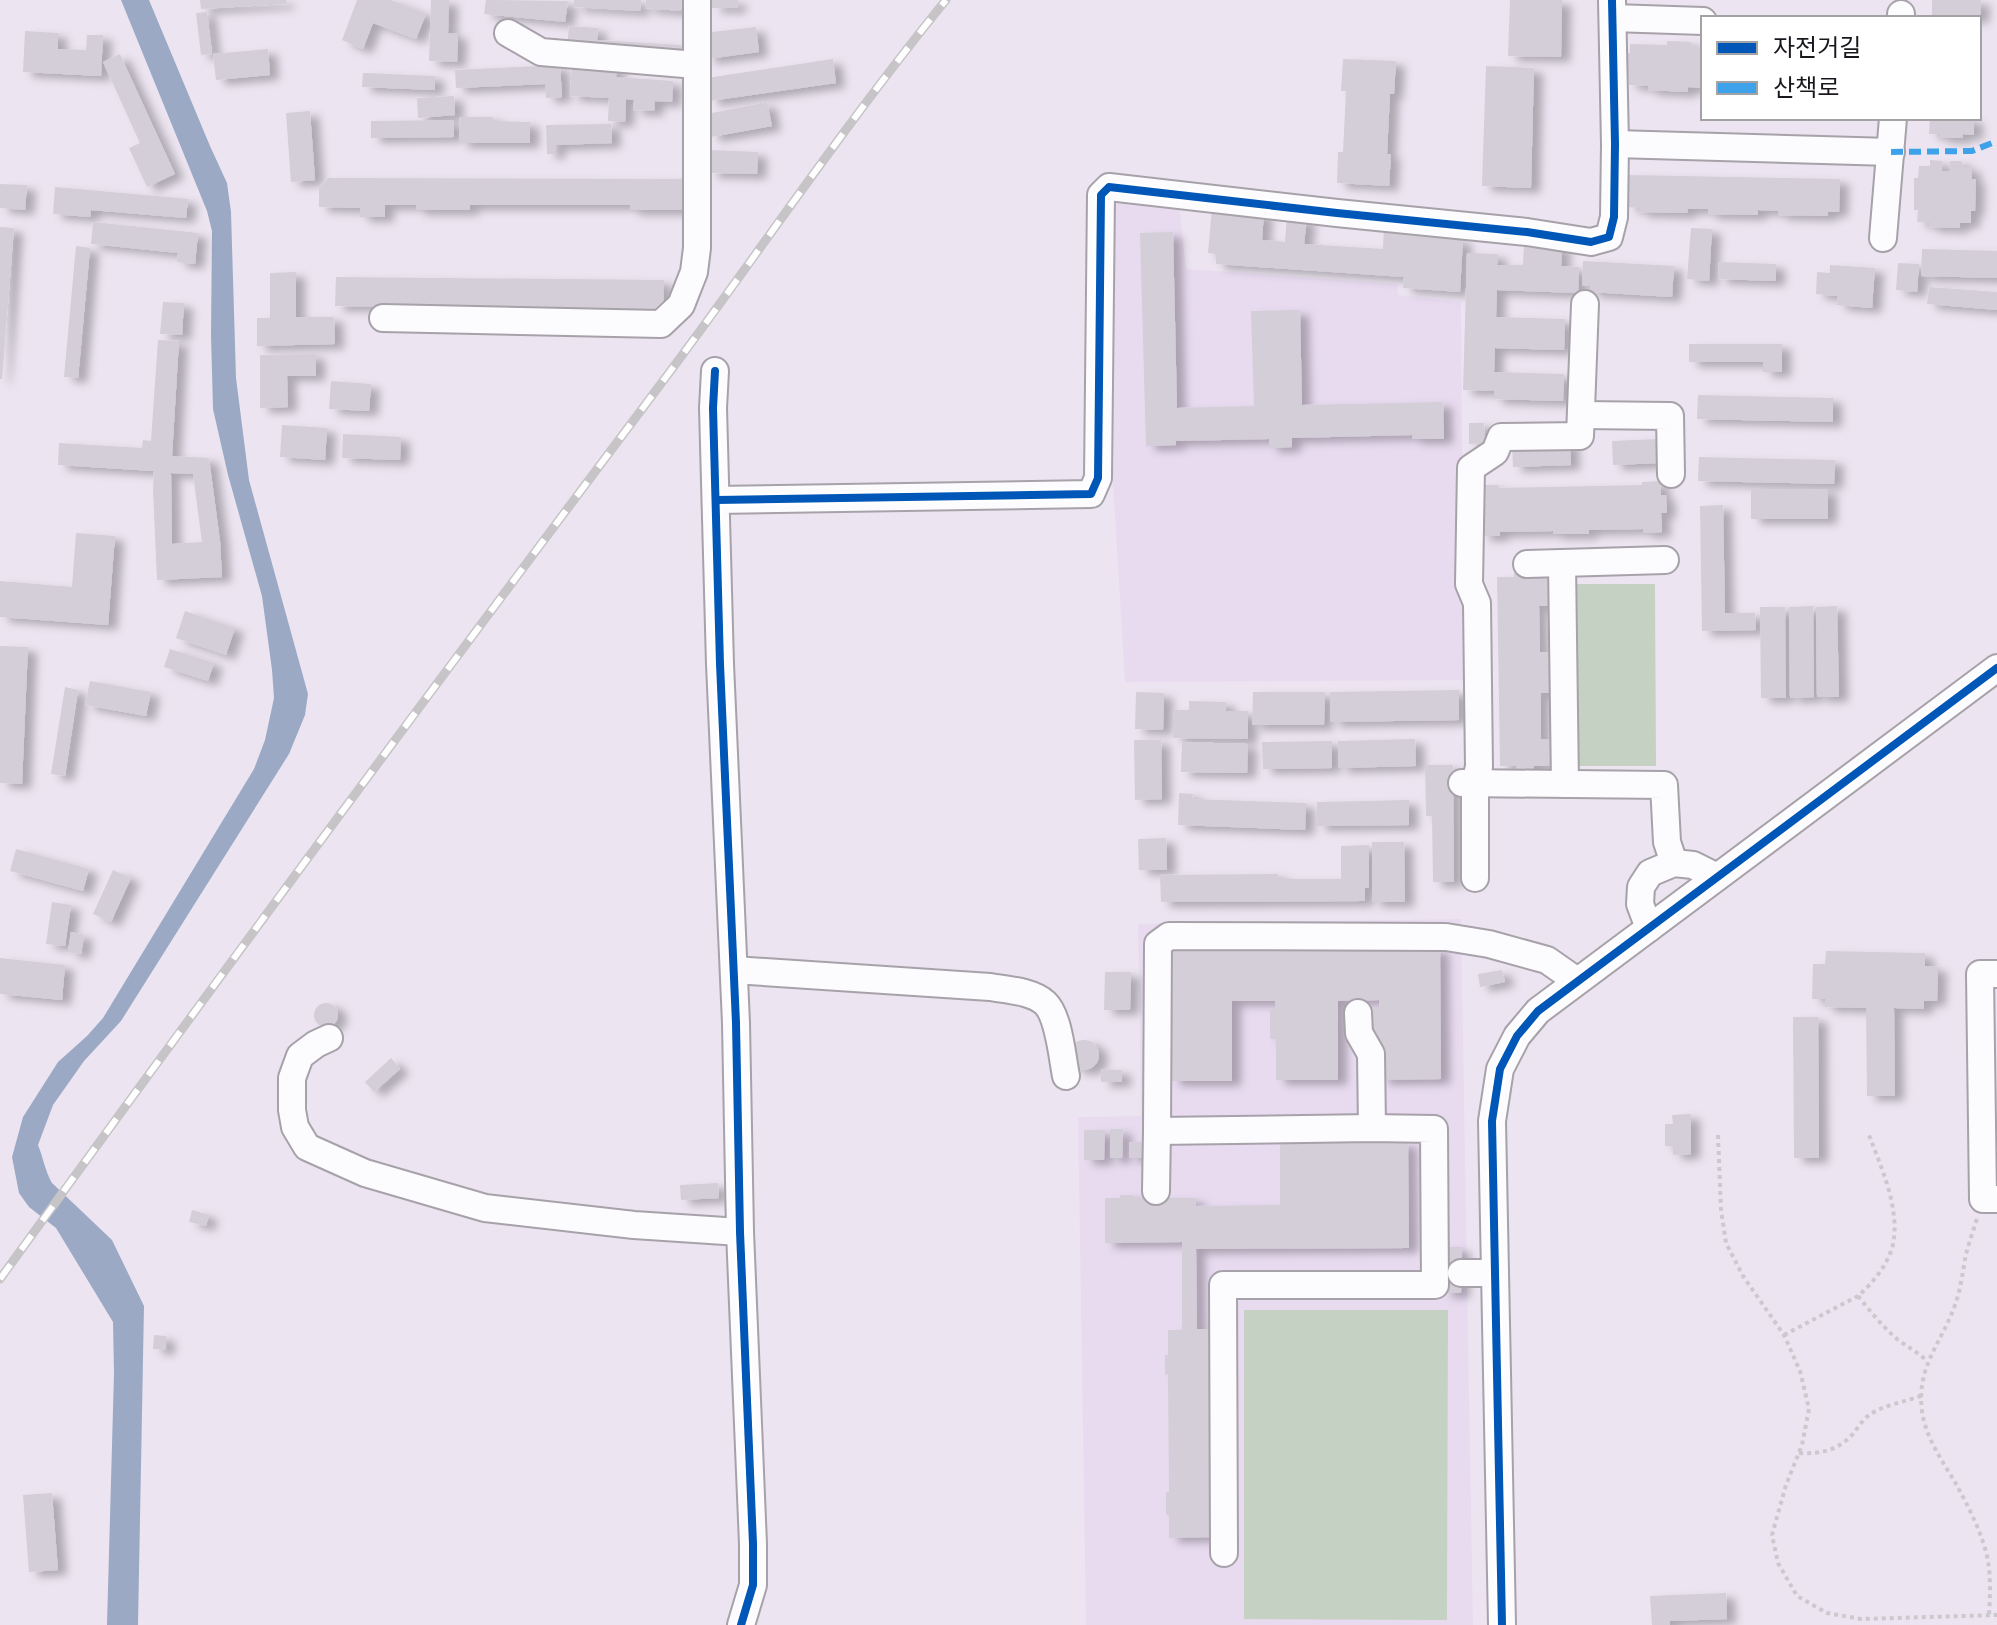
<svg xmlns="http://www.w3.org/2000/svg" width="1997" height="1625" font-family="Lora,'Noto Sans KR',serif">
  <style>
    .built { fill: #e8dbf0 }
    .green { fill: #c4d1c3 }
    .water { fill: #9ba9c5 }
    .building { fill: #d4ced8; fill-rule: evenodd; filter: url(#shadow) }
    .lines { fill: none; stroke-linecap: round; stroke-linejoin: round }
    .minor-casing { stroke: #a7a1aa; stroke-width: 30 }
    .path { stroke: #ccc9ce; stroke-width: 4; stroke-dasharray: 4 4; stroke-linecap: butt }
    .minor { stroke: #fcfbfd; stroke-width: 26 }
    .rail-casing { stroke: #c6c4c6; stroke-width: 9 }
    .rail { stroke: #fff; stroke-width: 6; stroke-dasharray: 18; stroke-linecap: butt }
    .quiet { stroke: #3da2ea; stroke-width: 6; stroke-dasharray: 12 6; stroke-linecap: butt }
    .cycleway-casing { stroke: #fff; stroke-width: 13 }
    .cycleway { stroke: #0057b8; stroke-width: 8 }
  </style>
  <defs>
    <filter id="shadow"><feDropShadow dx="9" dy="5" stdDeviation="4" flood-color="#0004"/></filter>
  </defs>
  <rect width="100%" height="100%" fill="#ece5f1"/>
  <g class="built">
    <polygon points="1110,199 1179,204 1186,269 1397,284 1398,295 1461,302 1464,680 1125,682 1113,486"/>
    <polygon points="1461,919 1473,1625 1086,1625 1078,1117 1141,1116 1138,924"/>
  </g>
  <g class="green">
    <polygon points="1575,584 1655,584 1656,766 1576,766"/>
    <polygon points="1244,1310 1448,1310 1447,1620 1244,1619"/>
  </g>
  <path class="water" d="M121 0H149L210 146 227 183 231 212 236 378 249 480 308 694 305 715 289 754 121 1021 84 1061 53 1105 38 1145C43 1157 45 1171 52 1183L112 1240 144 1306 138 1625H107L114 1373 113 1322 56 1228 29 1207 19 1193 12 1157 23 1117 58 1062 87 1036 103 1018 254 769 265 740 274 698 272 670 262 596 228 475 213 409 211 335 212 231 207 211Z"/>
  <g class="building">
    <polygon points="200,0 286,0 286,4 201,9"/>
    <polygon points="357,0 391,0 426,14 416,39 373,23 363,49 342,40"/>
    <polygon points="431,0 449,0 448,33 458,34 457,62 429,61"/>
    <polygon points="486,0 568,1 565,22 484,14"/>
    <polygon points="574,0 641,0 640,11 574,7"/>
    <polygon points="646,0 682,0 681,11 645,8"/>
    <polygon points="712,0 738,0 737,8 712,8"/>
    <polygon points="1510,0 1562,0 1561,57 1508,56"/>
    <polygon points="1932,0 1981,0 1980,18 1932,18"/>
    <polygon points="207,12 212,54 201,55 196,13"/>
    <polygon points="569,26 598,28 597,40 681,45 680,57 567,50"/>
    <polygon points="756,27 759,52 707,59 703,33"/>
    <polygon points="25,31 58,33 58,49 86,50 87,35 103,35 101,76 23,72"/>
    <polygon points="1667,41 1691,42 1691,46 1703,47 1703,88 1688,87 1688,92 1648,90 1648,86 1629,85 1629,78 1625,78 1626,53 1630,53 1630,44 1667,45"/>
    <polygon points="268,49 270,75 216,80 213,54"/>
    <polygon points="120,54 175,174 147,187 129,148 140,143 103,62"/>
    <polygon points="833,59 836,83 710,101 707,78"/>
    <polygon points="1343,59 1396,61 1394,94 1390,94 1387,154 1391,154 1389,186 1337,183 1338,152 1343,152 1346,91 1341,91"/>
    <polygon points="572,63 617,66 616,77 673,81 672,102 655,101 654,111 633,110 634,100 626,99 625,122 608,121 609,98 570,96"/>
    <polygon points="560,65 562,97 546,98 545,84 456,88 455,70"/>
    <polygon points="1486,66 1534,68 1531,188 1482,186"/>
    <polygon points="363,73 435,76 435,90 362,87"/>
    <polygon points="454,96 455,115 418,118 417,98"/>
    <polygon points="767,102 772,126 711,137 707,114"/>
    <polygon points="310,111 315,180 291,182 286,113"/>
    <polygon points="460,117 493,117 493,121 530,122 530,143 459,143"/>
    <polygon points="1930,118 1974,118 1974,135 1963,134 1963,138 1940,138 1940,134 1929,134"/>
    <polygon points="454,120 454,137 371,138 371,121"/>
    <polygon points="611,124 612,143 556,145 556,154 547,154 546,125"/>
    <polygon points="710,150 758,152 757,174 709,173"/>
    <polygon points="1930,160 1942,161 1942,171 1950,171 1950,161 1962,161 1962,167 1972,167 1972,179 1976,179 1975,211 1971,211 1971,223 1960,223 1960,228 1929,227 1929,223 1917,222 1918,210 1914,210 1914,178 1918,178 1919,166 1930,166"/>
    <polygon points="1628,175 1840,179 1839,212 1828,212 1828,216 1778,215 1778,211 1758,210 1758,215 1708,214 1708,209 1688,209 1687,213 1639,212 1639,208 1628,207"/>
    <polygon points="328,178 685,179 685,210 630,210 630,205 470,205 470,210 416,210 416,205 385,205 385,217 360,217 360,208 319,207 319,188"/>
    <polygon points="0,184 27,185 25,210 0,208"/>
    <polygon points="55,187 188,199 186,218 91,210 90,217 53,214"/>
    <polygon points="1212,208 1264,212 1262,240 1285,242 1287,216 1307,218 1304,244 1383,249 1384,227 1407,229 1407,235 1463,239 1460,292 1403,288 1404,277 1216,264 1216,254 1208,253"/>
    <polygon points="93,222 198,233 195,264 177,262 178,253 91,244"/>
    <polygon points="0,227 14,228 2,379 0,379"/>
    <polygon points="1691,228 1712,229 1709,281 1687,279"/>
    <polygon points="1173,232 1177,408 1254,406 1251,311 1300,310 1302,405 1443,402 1444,439 1412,439 1412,435 1292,438 1292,447 1269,448 1269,439 1176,441 1176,445 1146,446 1140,233"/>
    <polygon points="1524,244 1562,245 1561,266 1579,267 1578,293 1497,290 1496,317 1565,319 1564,350 1495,348 1494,372 1564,374 1563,401 1494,399 1494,391 1463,390 1467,253 1498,254 1497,265 1523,265"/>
    <polygon points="76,246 90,248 78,378 64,377"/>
    <polygon points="1922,249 1997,251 1997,278 1921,276"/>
    <polygon points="1583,261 1674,266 1672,297 1590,292 1590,286 1582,285"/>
    <polygon points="1719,262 1776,264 1776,281 1718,279"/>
    <polygon points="1898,263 1919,264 1917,292 1896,290"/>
    <polygon points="1830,265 1875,268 1872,308 1837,305 1838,296 1816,294 1817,272 1830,273"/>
    <polygon points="296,272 296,317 334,317 335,344 257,346 257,318 270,318 270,273"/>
    <polygon points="336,277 664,280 663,310 335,306"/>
    <polygon points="1929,287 1997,292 1997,310 1927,304"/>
    <polygon points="163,302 184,303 182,335 160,334"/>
    <path d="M158 340 179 341 172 456 209 458 220 541 222 577 157 580 153 490 154 471 58 465 59 443 142 448 143 440 151 441ZM171 473 193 474 202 542 172 544Z"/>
    <polygon points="1689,344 1782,344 1782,372 1763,372 1763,362 1689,362"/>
    <polygon points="316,354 316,376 287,376 288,407 260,408 260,355"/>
    <polygon points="331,381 371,384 369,411 329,409"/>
    <polygon points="1698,395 1833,398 1833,422 1697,419"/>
    <polygon points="1469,423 1484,423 1485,443 1469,444"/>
    <polygon points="282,425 327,428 325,460 280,457"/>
    <polygon points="343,434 401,437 400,460 342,458"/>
    <polygon points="1659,439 1660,463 1613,465 1612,441"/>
    <polygon points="1570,441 1571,465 1513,467 1512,443"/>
    <polygon points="1699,457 1835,460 1834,484 1698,481"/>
    <polygon points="1661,481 1661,495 1666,495 1667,513 1661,513 1662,532 1643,533 1643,529 1589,530 1589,534 1553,534 1553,531 1500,532 1500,536 1481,536 1480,485 1498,485 1498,488 1642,485 1642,482"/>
    <rect x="1751" y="489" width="77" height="30"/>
    <polygon points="1723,505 1725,613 1755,613 1756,630 1702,631 1700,506"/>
    <polygon points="76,533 115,536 108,625 0,617 0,581 72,587"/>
    <polygon points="1514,573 1531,573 1549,576 1549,606 1539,606 1540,652 1553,652 1553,693 1541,693 1541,739 1551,739 1551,766 1534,766 1534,771 1516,772 1516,766 1500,766 1497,577 1514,577"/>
    <polygon points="1813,606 1814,697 1790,698 1789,607"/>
    <polygon points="1837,606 1839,697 1817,697 1816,607"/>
    <polygon points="1760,607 1785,607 1786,698 1761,698"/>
    <polygon points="185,611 235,628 226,655 176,638"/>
    <polygon points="0,646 28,647 22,784 0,783"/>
    <polygon points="170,649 214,663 208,681 164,667"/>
    <polygon points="90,681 151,692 146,716 85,705"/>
    <polygon points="65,687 78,690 65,776 51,774"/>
    <polygon points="1459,690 1459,720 1331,722 1330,692"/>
    <polygon points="1136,692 1164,693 1163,730 1135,729"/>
    <polygon points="1253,692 1325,692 1324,725 1252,725"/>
    <polygon points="1189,701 1226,702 1226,711 1248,711 1248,739 1173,738 1173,710 1189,710"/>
    <polygon points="1415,739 1416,766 1339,768 1338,741"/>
    <polygon points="1134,740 1161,740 1162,799 1135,800"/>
    <polygon points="1332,741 1332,768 1263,769 1262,742"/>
    <polygon points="1182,742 1248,744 1247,773 1181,772"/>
    <polygon points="1425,765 1453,765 1454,882 1433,882 1432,816 1426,816"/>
    <polygon points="1179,793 1193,794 1192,799 1306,803 1305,830 1178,825"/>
    <polygon points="1409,800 1409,825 1317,826 1317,802"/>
    <polygon points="1166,838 1167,870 1139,870 1138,839"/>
    <polygon points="1372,842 1404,842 1405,902 1372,902"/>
    <polygon points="1369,845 1369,888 1365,888 1365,901 1161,902 1160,875 1278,874 1279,879 1341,879 1341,846"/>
    <polygon points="16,849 89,869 83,891 10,871"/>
    <polygon points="113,870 131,878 111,922 93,914"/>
    <polygon points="52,902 71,905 65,946 46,944"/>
    <polygon points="71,932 84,935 81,954 68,952"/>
    <polygon points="1440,948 1441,1079 1380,1080 1379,1039 1373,1039 1373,1008 1379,1008 1379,1000 1338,1001 1338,1080 1276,1080 1276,1039 1270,1039 1270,1009 1275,1009 1275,1001 1232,1001 1232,1081 1171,1081 1171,1040 1166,1040 1166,1009 1171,1010 1171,950"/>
    <polygon points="1826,951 1925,953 1925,966 1938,967 1937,1001 1924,1001 1924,1009 1894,1008 1895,1096 1867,1096 1866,1008 1825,1007 1825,999 1812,999 1813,964 1825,964"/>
    <polygon points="0,958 65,965 62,1000 0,994"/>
    <polygon points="1502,970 1505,982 1480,987 1478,974"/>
    <polygon points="1105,972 1131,972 1130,1010 1104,1010"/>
    <circle cx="326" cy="1015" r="12"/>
    <polygon points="1793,1017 1818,1017 1819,1158 1794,1158"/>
    <circle cx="1084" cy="1055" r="15"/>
    <polygon points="391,1058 400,1069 374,1092 365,1082"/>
    <polygon points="1101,1069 1122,1070 1122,1082 1101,1082"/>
    <polygon points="1691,1114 1691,1154 1673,1155 1673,1146 1665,1146 1665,1124 1673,1124 1672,1115"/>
    <polygon points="1110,1129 1123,1129 1122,1158 1110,1158"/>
    <polygon points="1084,1130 1105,1130 1104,1160 1084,1160"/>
    <rect x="1129" y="1142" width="16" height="16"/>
    <polygon points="1408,1142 1409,1248 1196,1249 1197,1329 1211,1329 1212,1537 1169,1538 1169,1515 1166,1514 1166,1492 1169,1492 1168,1374 1165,1375 1165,1355 1168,1355 1168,1330 1182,1330 1182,1242 1105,1243 1105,1198 1120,1198 1120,1195 1133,1195 1133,1198 1196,1198 1196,1206 1280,1205 1280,1143"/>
    <polygon points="718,1183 719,1198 681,1200 680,1185"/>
    <polygon points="192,1210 209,1215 206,1226 189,1222"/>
    <polygon points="1443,1247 1462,1247 1461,1293 1443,1293"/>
    <polygon points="154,1335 166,1336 166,1350 153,1349"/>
    <polygon points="52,1493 58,1570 29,1572 23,1495"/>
    <polygon points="1726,1593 1727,1619 1670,1621 1670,1625 1652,1625 1650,1596"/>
  </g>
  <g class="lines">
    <g class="minor-casing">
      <g id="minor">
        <polyline points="1613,18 1703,21"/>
        <polyline points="1901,18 1901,14"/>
        <polyline points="508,33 541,52 696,65"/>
        <polyline points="1615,144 1891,152"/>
        <polyline points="1883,238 1893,118"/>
        <polyline points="383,318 661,324 681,305 694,272 697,248 697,0"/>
        <polyline points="715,371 713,408 720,664 736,1023 740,1232 753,1544 753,1585 741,1625"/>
        <polyline points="1581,415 1670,416 1671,474"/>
        <polyline points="716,500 1091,494 1098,478 1101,195 1109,187 1337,213 1527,232 1591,242 1609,237 1614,217 1615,144 1612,0"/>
        <polyline points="1562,563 1565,784"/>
        <polyline points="1527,564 1665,560"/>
        <polyline points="1462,783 1664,785 1667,842 1674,863"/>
        <polyline points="1475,878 1475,783 1479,767 1477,603 1469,584 1471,468 1495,452 1501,437 1580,436 1585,304"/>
        <polyline points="1649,928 1640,904 1641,887 1650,873 1674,863 1693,865 1717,877"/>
        <path d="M734 970 990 987C1007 990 1032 991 1045 1003 1059 1016 1062 1056 1066 1076"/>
        <polyline points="1997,974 1980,974 1983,1199 1997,1199"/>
        <polyline points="1358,1013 1359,1033 1371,1054 1372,1128"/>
        <polyline points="329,1038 316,1044 300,1056 292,1078 292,1110 295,1127 307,1147 365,1173 485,1208 634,1225 740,1232"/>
        <polyline points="1156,1191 1157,1131"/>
        <polyline points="1461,1273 1495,1273"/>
        <polyline points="1224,1553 1223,1285 1435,1285 1434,1129 1372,1128 1157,1131 1158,944 1169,936 1446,937 1489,944 1547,960 1577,981"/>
        <polyline points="1502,1625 1492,1121 1500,1069 1517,1036 1538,1011 1997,668"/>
      </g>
    </g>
    <g class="path">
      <polyline points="1718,1135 1721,1210 1726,1243 1743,1276 1784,1335 1800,1371 1809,1409 1802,1445 1786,1485 1772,1535 1778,1563 1797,1596 1827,1613 1861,1619 1997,1615"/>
      <path d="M1977 1219C1973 1231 1969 1243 1966 1254 1963 1270 1961 1287 1956 1302 1943 1342 1916 1365 1922 1411 1925 1436 1942 1461 1955 1482 1968 1506 1983 1534 1988 1561 1991 1579 1990 1597 1989 1616"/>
      <path d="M1858 1296C1870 1311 1882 1326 1897 1339 1907 1347 1918 1352 1927 1361"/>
      <path d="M1784 1335 1858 1296C1874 1282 1892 1260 1894 1238 1898 1204 1881 1167 1869 1135"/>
      <path d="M1799 1453C1820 1454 1836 1451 1851 1436 1857 1430 1861 1421 1868 1416 1882 1405 1904 1402 1921 1396"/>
    </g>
    <use href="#minor" class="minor"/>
    <g class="rail-casing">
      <path id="rail" d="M0 1279C217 979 438 681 660 385 756 257 845 124 946 0"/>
    </g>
    <use href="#rail" class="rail"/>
    <polyline class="quiet" points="1891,152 1972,151 1997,141"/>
    <g class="cycleway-casing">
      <g id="cycleway">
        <polyline points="715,371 713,408 720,664 736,1023 740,1232 753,1544 753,1585 741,1625"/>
        <polyline points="716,500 1091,494 1098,478 1101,195 1109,187 1337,213 1527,232 1591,242 1609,237 1614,217 1615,144 1612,0"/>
        <polyline points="1502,1625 1492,1121 1500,1069 1517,1036 1538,1011 1997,668"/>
      </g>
    </g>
    <use href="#cycleway" class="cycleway"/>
  </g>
  <rect x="1701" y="16" width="280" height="104" fill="#ffffff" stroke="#a3a2a5" stroke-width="2"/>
  <rect x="1717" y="42" width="40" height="12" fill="#0057b8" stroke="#a3a2a5" stroke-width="2"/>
  <text x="1773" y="56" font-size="24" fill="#1a161d">자전거길</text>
  <rect x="1717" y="82" width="40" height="12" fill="#3da2ea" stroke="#a3a2a5" stroke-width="2"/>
  <text x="1773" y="96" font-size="24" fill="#1a161d">산책로</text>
</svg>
